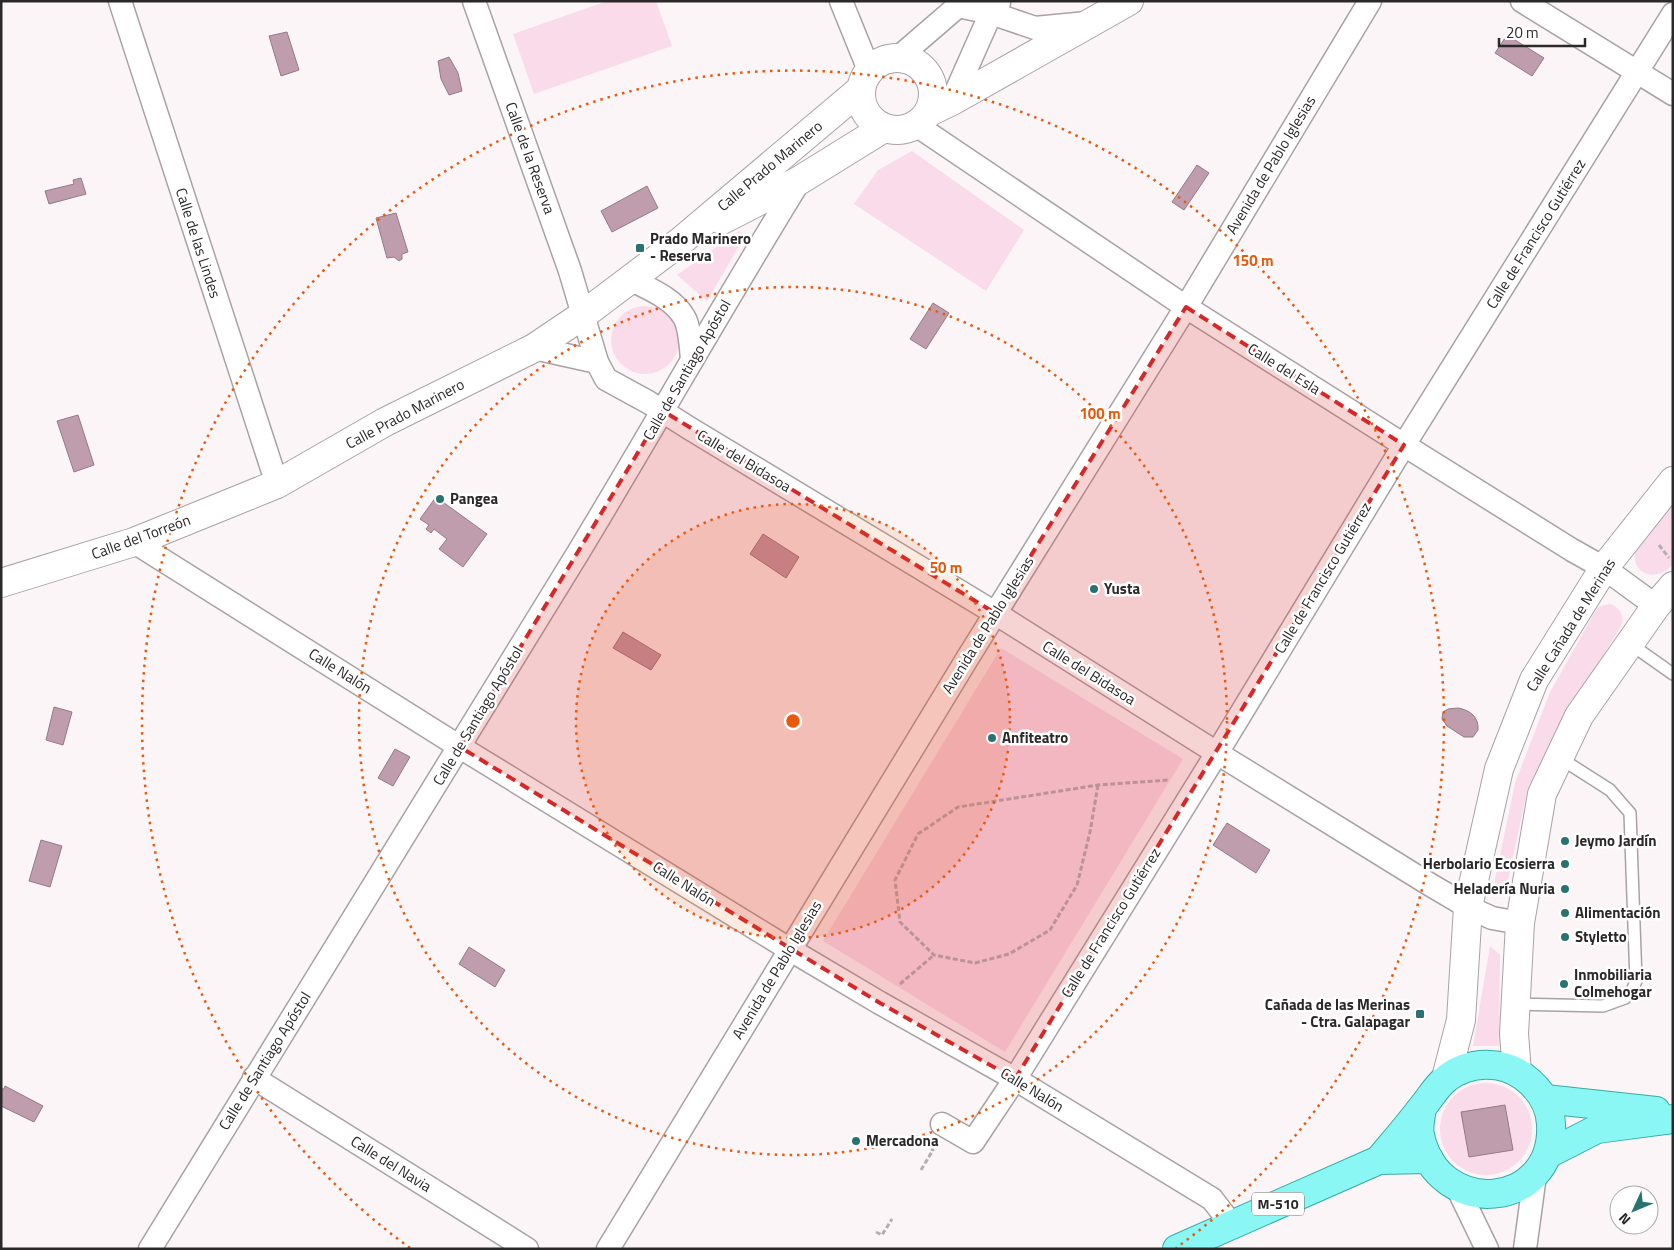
<svg xmlns="http://www.w3.org/2000/svg" width="1674" height="1250" font-family="'Titillium Web',sans-serif">
  <style>
    .green { fill: #fadbe9 }
    .water { fill: #c09dad; stroke: #937a85 }
    .lines { fill: none; stroke-linecap: round; stroke-linejoin: round }
    .lane-casing { stroke: #a9a2a5; stroke-width: 14 }
    .street-casing { stroke: #a9a2a5; stroke-width: 25 }
    .secondary-casing { stroke: #a9a2a5; stroke-width: 30 }
    .primary-casing { stroke: #37aba9; stroke-width: 30 }
    .path { stroke: #b4aeb1; stroke-width: 3; stroke-dasharray: 5 2.5; stroke-linecap: butt }
    .lane { stroke: #fff; stroke-width: 11 }
    .street { stroke: #fff; stroke-width: 22 }
    .secondary { stroke: #fff; stroke-width: 28 }
    .primary { stroke: #8bf7f5; stroke-width: 28 }
    .marked { fill: #d62828; fill-opacity: 0.2; stroke: #d62828; stroke-width: 4; stroke-dasharray: 10 6; stroke-linejoin: round }
    .ring { fill: none; stroke: #e8590c; stroke-width: 2.5; stroke-dasharray: 2.5 5 }
    .poi-dot { fill: #287371; stroke: #fff; stroke-width: 2 }
    .labels { text-anchor: middle; stroke-width: 5; stroke-linejoin: round; paint-order: stroke }
    .shield { fill: #fff; stroke: #6b6869; stroke-width: 1 }
    .shield-label { font-size: 14px; font-weight: bold; fill: #2b2829 }
    .street-label { font-size: 15px; fill: #2b2829; stroke: #fff }
    .poi-label { font-size: 15px; font-weight: bold; fill: #2b2829; stroke: #fff; text-anchor: start }
    .centre { fill: #e8590c; stroke: #fff; stroke-width: 2.5 }
    .ring-label { font-size: 15px; text-anchor: middle; font-weight: bold; fill: #e8590c; stroke: #fff; stroke-width: 5; stroke-linejoin: round; paint-order: stroke }
  </style>
  <rect width="100%" height="100%" fill="#fcf5f8"/>
  <g class="green">
    <polygon points="607,1 656,1 672,46 534,94 513,34"/>
    <polygon points="912,151 1024,230 986,291 854,204 878,170"/>
    <polygon points="739,231 745,236 707,301 677,275"/>
    <circle cx="645" cy="340" r="34"/>
    <path d="M1673 502V564C1656 585 1629 572 1636 551 1639 541 1665 512 1673 502Z"/>
    <path d="M1610 604C1619 607 1624 614 1622 624L1571 709 1528 787 1506 890 1502 895 1496 894 1493 889 1515 783 1550 692 1596 610 1600 606Z"/>
    <polygon points="1001,648 1183,759 1005,1052 823,941"/>
    <polygon points="1490,946 1500,955 1499,1046 1473,1046"/>
    <circle cx="1486" cy="1129" r="46"/>
  </g>
  <g class="water">
    <polygon points="287,32 299,70 281,76 269,36"/>
    <polygon points="1507,35 1544,58 1532,76 1495,53"/>
    <polygon points="449,57 458,73 462,91 449,95 441,79 438,61"/>
    <polygon points="1197,165 1209,173 1184,210 1172,202"/>
    <polygon points="81,178 86,194 49,204 45,191 74,184 73,180"/>
    <polygon points="647,186 658,208 612,232 601,211"/>
    <polygon points="396,213 408,252 402,254 402,259 399,261 394,257 387,258 376,218"/>
    <polygon points="933,303 949,313 926,349 910,339"/>
    <polygon points="78,415 94,465 74,472 57,421"/>
    <polygon points="436,497 487,534 463,567 439,549 447,539 434,529 431,533 426,529 429,525 420,519"/>
    <polygon points="763,534 799,557 786,578 750,554"/>
    <polygon points="623,632 661,655 651,670 613,648"/>
    <polygon points="54,707 72,712 63,745 46,740"/>
    <path d="M1458 708C1470 710 1479 717 1478 730L1473 737H1464L1447 726 1442 719 1443 712 1448 709Z"/>
    <polygon points="395,749 410,757 393,786 378,778"/>
    <polygon points="1227,823 1270,850 1256,873 1213,845"/>
    <polygon points="41,840 62,846 50,887 29,881"/>
    <polygon points="469,947 505,970 495,987 459,964"/>
    <polygon points="5,1086 43,1106 34,1122 1,1106 1,1089 4,1089"/>
    <polygon points="1505,1105 1513,1150 1469,1157 1461,1112"/>
  </g>
  <g class="lines">
    <g class="lane-casing">
      <g id="lane">
        <polyline points="1629,643 1673,674"/>
        <polyline points="1515,1004 1603,1006 1625,998 1632,991 1636,981 1630,813 1610,790 1560,758"/>
      </g>
    </g>
    <g class="street-casing">
      <g id="street">
        <polyline points="120,1 277,484"/>
        <polyline points="474,1 570,271 597,362 606,379 648,402 689,428 995,613 1217,753 1429,884 1468,907 1492,918 1520,923"/>
        <polyline points="841,1 869,70"/>
        <polyline points="1522,1 1673,94"/>
        <polyline points="958,6 991,13 1035,28 1087,23"/>
        <polyline points="899,57 964,1"/>
        <polyline points="952,101 991,13 999,3"/>
        <polyline points="916,125 1186,307 1404,445 1572,550 1604,568 1656,606"/>
        <path d="M630 279C649 289 673 298 684 317 690 327 691 348 692 360"/>
        <polyline points="534,348 597,362"/>
        <polyline points="134,542 460,747 789,949 880,1003 1015,1079 1212,1199 1232,1225"/>
        <polyline points="254,1078 527,1249"/>
        <polyline points="942,1124 973,1142 1015,1079 1217,753 1404,445 1673,14"/>
        <polyline points="1457,1187 1487,1249"/>
        <path d="M150 1249C292 1017 436 785 578 553 653 429 724 303 800 180"/>
        <polyline points="608,1249 967,659 1186,307 1370,1"/>
        <polyline points="1525,1249 1535,1175"/>
      </g>
    </g>
    <g class="secondary-casing">
      <g id="secondary">
        <circle cx="897" cy="94" r="36"/>
        <polyline points="929,112 952,101 1129,1"/>
        <polyline points="722,220 800,180 884,128"/>
        <polyline points="1,583 134,542 277,484 385,422 534,348 583,315 681,241 860,90"/>
        <polyline points="1517,1072 1514,1034 1520,923 1542,794 1579,716 1656,606 1673,586"/>
        <polyline points="1446,1078 1461,1020 1468,907 1499,769 1534,680 1604,568 1673,481"/>
      </g>
    </g>
    <g class="primary-casing">
      <g id="primary">
        <polyline points="1545,1099 1656,1111"/>
        <polyline points="1548,1154 1597,1129 1673,1119"/>
        <path d="M1379 1160C1393 1143 1407 1127 1420 1110 1429 1100 1436 1086 1447 1078 1469 1061 1502 1060 1524 1077 1540 1089 1550 1105 1551 1124 1556 1210 1437 1220 1420 1135 1418 1127 1421 1116 1422 1108"/>
        <polyline points="1177,1249 1379,1160 1429,1159"/>
      </g>
    </g>
    <g class="path">
      <polyline points="1659,545 1669,558"/>
      <polyline points="1098,785 1090,832 1077,885 1050,930 1009,954 975,963 934,955 900,922 895,880 918,834 958,807 1098,785 1169,780"/>
      <polyline points="900,984 934,955"/>
      <polyline points="921,1170 933,1150 931,1149"/>
      <polyline points="876,1232 882,1235 892,1219"/>
    </g>
    <use href="#lane" class="lane"/>
    <use href="#street" class="street"/>
    <use href="#secondary" class="secondary"/>
    <use href="#primary" class="primary"/>
  </g>
  <path class="marked" d="M1186 307 1404 445 1015 1079 880 1003 460 747 663 411 995 613Z"/>
  <circle cx="793" cy="721" r="217" fill="#e8590c" fill-opacity=".12"/>
  <g class="ring">
    <circle cx="793" cy="721" r="217"/>
    <circle cx="793" cy="721" r="434"/>
    <path d="M410 1248A651 651 0 1 1 1176 1248"/>
  </g>
  <g class="poi-dot">
    <rect x="635" y="243" width="10" height="10" rx="2.5"/>
    <circle cx="440" cy="499" r="5"/>
    <circle cx="1094" cy="589" r="5"/>
    <circle cx="992" cy="738" r="5"/>
    <circle cx="1565" cy="841" r="5"/>
    <circle cx="1565" cy="864" r="5"/>
    <circle cx="1565" cy="889" r="5"/>
    <circle cx="1565" cy="913" r="5"/>
    <circle cx="1565" cy="937" r="5"/>
    <circle cx="1564" cy="984" r="5"/>
    <rect x="1415" y="1009" width="10" height="10" rx="2.5"/>
    <circle cx="856" cy="1141" r="5"/>
  </g>
  <g class="labels">
    <rect class="shield" x="1252" y="1192.5" width="52" height="23" rx="4"/>
    <g class="shield-label">
      <text x="1278" y="1209">M-510</text>
    </g>
    <g class="street-label">
      <text transform="translate(530 158) rotate(70)" y="5">Calle de la Reserva</text>
      <text transform="translate(1271 165) rotate(-59)" y="5">Avenida de Pablo Iglesias</text>
      <text transform="translate(770 166) rotate(-40)" y="5">Calle Prado Marinero</text>
      <text transform="translate(1536 234) rotate(-58)" y="5">Calle de Francisco Gutiérrez</text>
      <text transform="translate(198 243) rotate(72)" y="5">Calle de las Lindes</text>
      <text transform="translate(1284 369) rotate(32)" y="5">Calle del Esla</text>
      <text transform="translate(687 370) rotate(-60)" y="5">Calle de Santiago Apóstol</text>
      <text transform="translate(405 414) rotate(-28)" y="5">Calle Prado Marinero</text>
      <text transform="translate(744 461) rotate(31)" y="5">Calle del Bidasoa</text>
      <text transform="translate(141 537) rotate(-20)" y="5">Calle del Torreón</text>
      <text transform="translate(1323 578) rotate(-59)" y="5">Calle de Francisco Gutiérrez</text>
      <text transform="translate(988 625) rotate(-58)" y="5">Avenida de Pablo Iglesias</text>
      <text transform="translate(1571 625) rotate(-58)" y="5">Calle Cañada de Merinas</text>
      <text transform="translate(340 671) rotate(32)" y="5">Calle Nalón</text>
      <text transform="translate(1089 673) rotate(32)" y="5">Calle del Bidasoa</text>
      <text transform="translate(478 716) rotate(-59)" y="5">Calle de Santiago Apóstol</text>
      <text transform="translate(684 884) rotate(32)" y="5">Calle Nalón</text>
      <text transform="translate(1111 923) rotate(-58)" y="5">Calle de Francisco Gutiérrez</text>
      <text transform="translate(777 970) rotate(-59)" y="5">Avenida de Pablo Iglesias</text>
      <text transform="translate(265 1061) rotate(-58)" y="5">Calle de Santiago Apóstol</text>
      <text transform="translate(1032 1090) rotate(31)" y="5">Calle Nalón</text>
      <text transform="translate(391 1164) rotate(32)" y="5">Calle del Navia</text>
    </g>
    <g class="poi-label">
      <text x="650" y="244">Prado Marinero<tspan x="650" dy="17">- Reserva</tspan></text>
      <text x="450" y="504">Pangea</text>
      <text x="1104" y="594">Yusta</text>
      <text x="1002" y="743">Anfiteatro</text>
      <text x="1575" y="846">Jeymo Jardín</text>
      <text x="1555" y="869" text-anchor="end">Herbolario Ecosierra</text>
      <text x="1555" y="894" text-anchor="end">Heladería Nuria</text>
      <text x="1575" y="918">Alimentación</text>
      <text x="1575" y="942">Styletto</text>
      <text x="1574" y="980">Inmobiliaria<tspan x="1574" dy="17">Colmehogar</tspan></text>
      <text x="1410" y="1010" text-anchor="end">Cañada de las Merinas<tspan x="1410" dy="17">- Ctra. Galapagar</tspan></text>
      <text x="866" y="1146">Mercadona</text>
    </g>
  </g>
  <circle cx="793" cy="721" r="8" class="centre"/>
  <g class="ring-label">
    <text x="1253" y="266">150 m</text>
    <text x="1100" y="419">100 m</text>
    <text x="946" y="573">50 m</text>
  </g>
  <rect width="1674" height="1250" fill="none" stroke="#2b2829" stroke-width="5"/>
  <g transform="translate(1634 1210) rotate(226)"><circle r="24" fill="#ffffff" stroke="#aaa9a9"/>
  <path d="M0-4L9 19L0 12L-9 19Z" fill="#287371"/>
  <text y="-8" font-size="14" font-weight="bold" text-anchor="middle" fill="#2b2829">N</text>
  </g>
  <path d="M1499 38v8h86v-8" fill="none" stroke="#2b2829" stroke-width="2.5"/>
  <text x="1506" y="38" font-size="15" fill="#2b2829" stroke="#ffffff" stroke-width="4" paint-order="stroke">20 m</text>
</svg>
